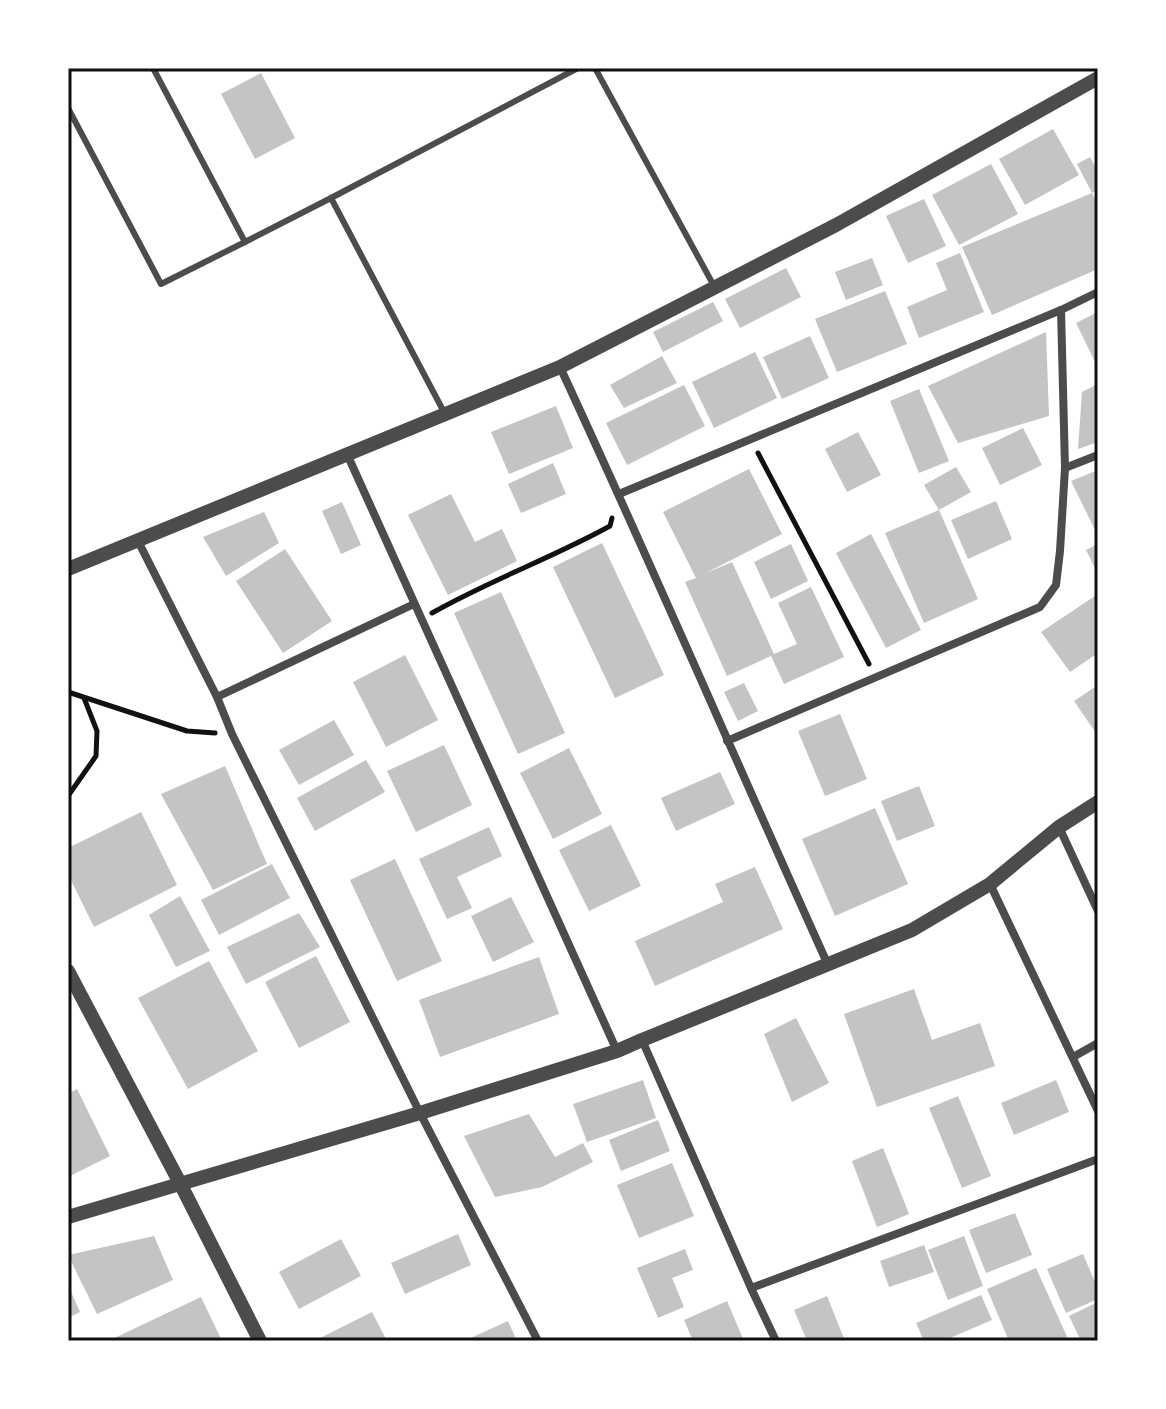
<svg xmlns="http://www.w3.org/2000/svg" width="1166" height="1409" font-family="Cabin,sans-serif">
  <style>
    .building { fill: #c4c4c4 }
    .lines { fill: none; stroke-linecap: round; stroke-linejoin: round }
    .path { stroke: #111; stroke-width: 5 }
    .service { stroke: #4c4c4c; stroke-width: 6 }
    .minor { stroke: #4c4c4c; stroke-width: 8 }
    .tertiary { stroke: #4c4c4c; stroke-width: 14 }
    .neatline { fill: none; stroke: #111; stroke-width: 3 }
  </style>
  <rect width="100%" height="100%" fill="#fff"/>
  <g class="building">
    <polygon points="261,73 295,138 255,159 221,94"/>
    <polygon points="1053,129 1079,175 1025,205 999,159"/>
    <polygon points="1090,157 1098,172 1098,190 1092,193 1077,164"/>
    <polygon points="991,164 1018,214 959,245 932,195"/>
    <polygon points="1092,193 1098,206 1098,269 992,315 962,247"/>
    <polygon points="924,199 946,246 908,263 886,216"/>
    <polygon points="960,253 984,312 919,338 907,307 947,290 936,263"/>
    <polygon points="872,258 883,285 846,300 835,272"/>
    <polygon points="786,268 801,297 740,328 725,299"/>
    <polygon points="885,291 907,344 837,372 815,319"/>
    <polygon points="713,302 723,321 663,352 653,332"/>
    <polygon points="1098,312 1098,368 1076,323"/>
    <polygon points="1046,332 1049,416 958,443 928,386"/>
    <polygon points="810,336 829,378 782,399 763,357"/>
    <polygon points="755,352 777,398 714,428 692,382"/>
    <polygon points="662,356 677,383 624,408 610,385"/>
    <polygon points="1098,384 1098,442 1078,449 1082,392"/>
    <polygon points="684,385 705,426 627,465 606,423"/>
    <polygon points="919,389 949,461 919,473 890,401"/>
    <polygon points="556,406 573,448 509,474 491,432"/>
    <polygon points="1023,428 1042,465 1000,485 982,448"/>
    <polygon points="858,432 881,475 847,492 825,449"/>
    <polygon points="553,463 566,494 521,513 508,484"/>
    <polygon points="956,467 971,492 939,510 978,599 924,623 885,533 939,510 924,485"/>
    <polygon points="749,469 782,534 704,574 732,562 774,654 797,644 778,603 811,587 844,657 784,684 771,656 727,676 685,582 696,578 663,512"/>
    <polygon points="1098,470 1098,529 1095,530 1071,481"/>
    <polygon points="451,494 475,542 502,529 517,561 448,595 408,515"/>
    <polygon points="996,501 1012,539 968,559 951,520"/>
    <polygon points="342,502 361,545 341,554 322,511"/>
    <polygon points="264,512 279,543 226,576 203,537"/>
    <polygon points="871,534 921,630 886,648 836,553"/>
    <polygon points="602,543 664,675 615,698 553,567"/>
    <polygon points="791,544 808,581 771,599 754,562"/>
    <polygon points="1098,544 1098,574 1086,550"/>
    <polygon points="285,549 332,621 283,653 236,581"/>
    <polygon points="501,592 565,733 518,754 454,613"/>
    <polygon points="1098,594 1098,653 1070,672 1041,632"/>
    <polygon points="405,655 438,720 386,747 353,682"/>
    <polygon points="744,683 758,711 738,721 724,692"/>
    <polygon points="1098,685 1098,736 1074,701"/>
    <polygon points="840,714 867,779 825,796 798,731"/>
    <polygon points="334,720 354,755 299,785 279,750"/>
    <polygon points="444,745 472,805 416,832 387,771"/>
    <polygon points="569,748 602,814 553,839 520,773"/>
    <polygon points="366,760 385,792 315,831 297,798"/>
    <polygon points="225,766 267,864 213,890 161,794"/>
    <polygon points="720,772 735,804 676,831 661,798"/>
    <polygon points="919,786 935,826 897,841 881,801"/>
    <polygon points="875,808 908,884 835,916 802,839"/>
    <polygon points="141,812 177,885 94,927 68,874 68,848"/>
    <polygon points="611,825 641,886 589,911 559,850"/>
    <polygon points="489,827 502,856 457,877 472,908 447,919 419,859"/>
    <polygon points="395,859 442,961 397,981 350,880"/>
    <polygon points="272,864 290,898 219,935 201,900"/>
    <polygon points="755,867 783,929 655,986 635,941 723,902 715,884"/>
    <polygon points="180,896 210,951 176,967 149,915"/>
    <polygon points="511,897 534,942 493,962 471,916"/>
    <polygon points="299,913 320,947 246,984 227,947"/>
    <polygon points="316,956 350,1022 299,1048 265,982"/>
    <polygon points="539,957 559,1014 440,1057 419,1000"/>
    <polygon points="209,961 258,1051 188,1089 138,998"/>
    <polygon points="914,989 932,1040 980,1023 995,1066 877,1107 844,1014"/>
    <polygon points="796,1018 829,1083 792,1102 764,1034"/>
    <polygon points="643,1080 656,1118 587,1142 573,1104"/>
    <polygon points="1056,1080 1069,1112 1014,1135 1001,1103"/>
    <polygon points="77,1089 110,1156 68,1177 68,1094"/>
    <polygon points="958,1096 991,1176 962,1188 929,1108"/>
    <polygon points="529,1114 555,1157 583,1143 593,1162 542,1187 495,1197 464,1136"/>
    <polygon points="658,1120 670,1151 621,1171 609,1140"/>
    <polygon points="883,1148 909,1214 877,1227 852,1161"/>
    <polygon points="672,1163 694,1216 639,1238 617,1185"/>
    <polygon points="1015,1213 1032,1255 986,1273 969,1230"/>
    <polygon points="458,1234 471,1265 405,1294 391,1263"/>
    <polygon points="154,1236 173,1280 97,1314 68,1255"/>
    <polygon points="964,1236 983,1286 948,1300 928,1250"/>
    <polygon points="341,1239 361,1276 299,1309 279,1272"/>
    <polygon points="924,1245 934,1272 889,1287 880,1261"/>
    <polygon points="685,1249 693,1270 672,1278 684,1307 658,1318 637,1268"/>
    <polygon points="1083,1254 1098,1289 1098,1299 1066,1313 1047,1269"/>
    <polygon points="1036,1268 1069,1341 1009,1341 987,1289"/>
    <polygon points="68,1285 80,1312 68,1318"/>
    <polygon points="981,1295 992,1320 943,1341 924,1341 916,1323"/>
    <polygon points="827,1296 845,1341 807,1341 794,1310"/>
    <polygon points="201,1297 222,1341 108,1341"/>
    <polygon points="727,1301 744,1341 693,1341 684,1320"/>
    <polygon points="1098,1302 1098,1341 1081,1341 1069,1316"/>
    <polygon points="372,1312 387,1341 321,1341 320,1338"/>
    <polygon points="508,1321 517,1341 464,1341"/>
  </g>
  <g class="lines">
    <g class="path">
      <polyline points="758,453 869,664"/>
      <path d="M432 613C490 580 552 558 610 526L612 518"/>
      <polyline points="68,692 187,731 215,733"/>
      <polyline points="68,796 96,756 97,731 84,698"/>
    </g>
    <g class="service">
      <polyline points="595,68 714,286"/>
      <polyline points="68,108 161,284 245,242 153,68"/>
      <polyline points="245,242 331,198"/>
      <polyline points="445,414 331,198 578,68"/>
    </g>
    <g class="minor">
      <path d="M560 367C652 565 738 766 828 965"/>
      <polyline points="347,454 617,1051"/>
      <polyline points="1065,468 1098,455"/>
      <polyline points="619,494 1061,310 1098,292"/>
      <polyline points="138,541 217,697 232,734 420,1113 538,1341"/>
      <polyline points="217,697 414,604"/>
      <polyline points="727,741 1040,607 1056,585 1060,551 1065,468 1061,310"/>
      <polyline points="1059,827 1098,911"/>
      <polyline points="990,884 1098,1111"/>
      <polyline points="642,1040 751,1288 776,1341"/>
      <polyline points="1073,1057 1098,1043"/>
      <polyline points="751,1288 1098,1159"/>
    </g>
    <g class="tertiary">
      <polyline points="68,569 560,367 836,225 1098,78"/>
      <polyline points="68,971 181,1185 260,1341"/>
      <polyline points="68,1217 420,1113 617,1051 642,1040 912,930 990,884 1059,827 1098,802"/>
    </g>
  </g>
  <rect width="1166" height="1409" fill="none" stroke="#ffffff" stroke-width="140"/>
  <rect x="70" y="70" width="1026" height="1269" class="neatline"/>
</svg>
